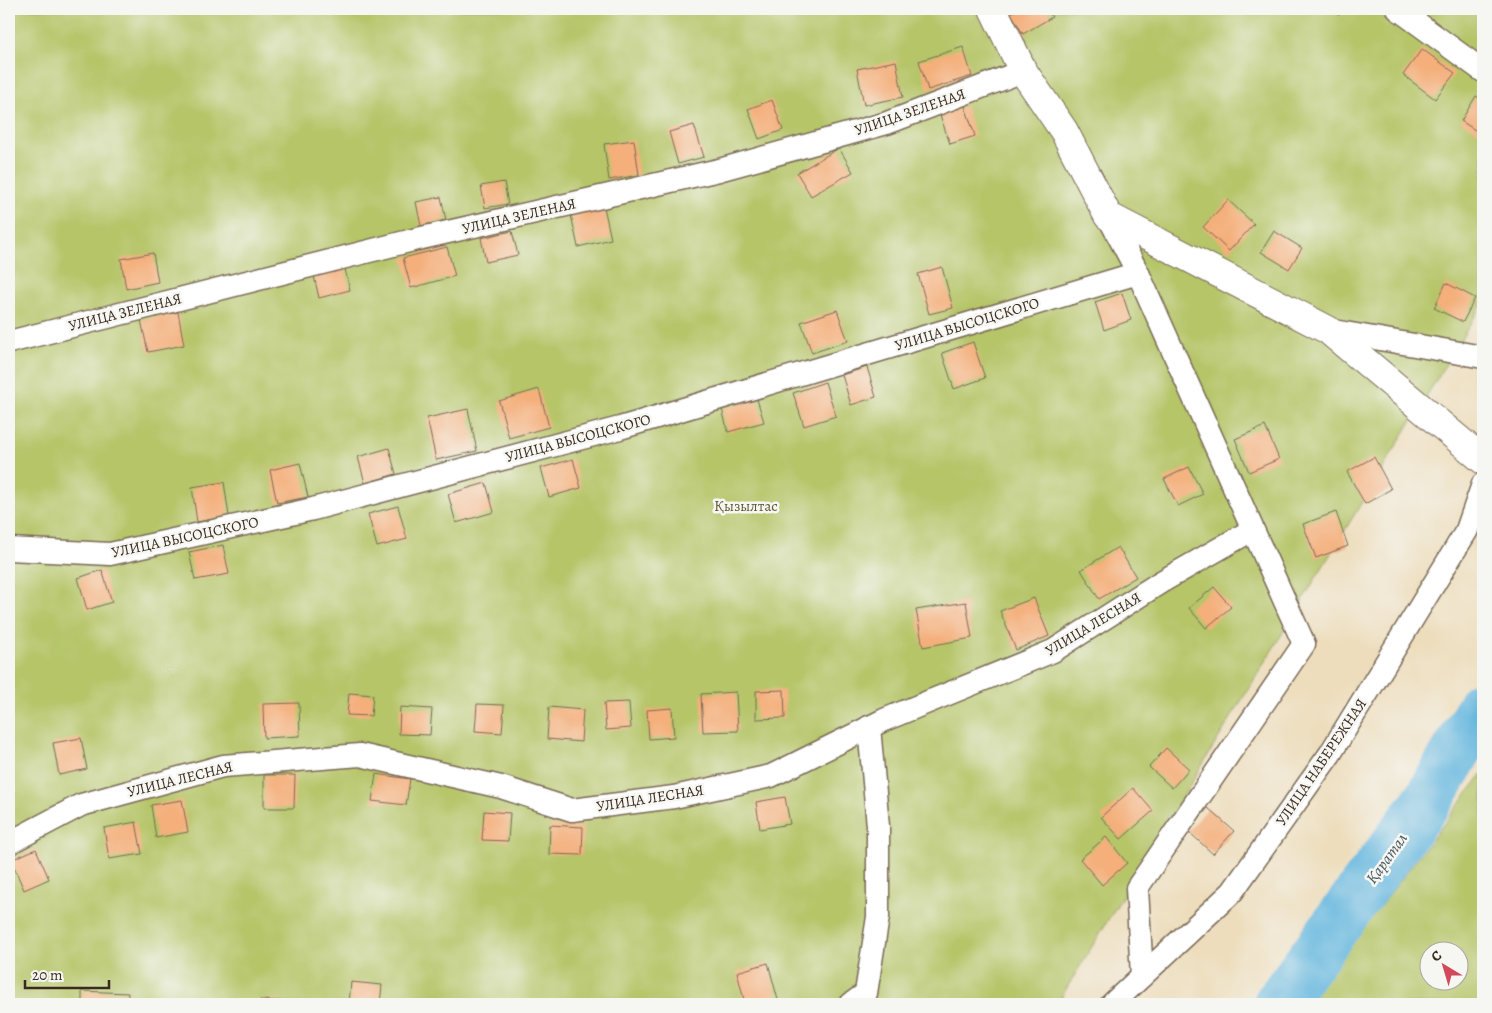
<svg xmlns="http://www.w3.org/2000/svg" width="1492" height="1013" font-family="Alegreya,serif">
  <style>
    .green { fill: #b5c568; stroke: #787843; fill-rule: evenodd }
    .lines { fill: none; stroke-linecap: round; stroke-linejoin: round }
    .river { stroke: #62b5de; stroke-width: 50 }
    .building { fill: #f4af7a }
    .minor-casing { stroke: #796955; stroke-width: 25 }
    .tertiary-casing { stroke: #796955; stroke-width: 30 }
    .minor { stroke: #fff; stroke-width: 22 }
    .tertiary { stroke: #fff; stroke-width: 28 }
    .labels { text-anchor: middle; stroke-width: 5; stroke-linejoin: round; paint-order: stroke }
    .street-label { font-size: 15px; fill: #3b2a1e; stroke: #f6f6f2 }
    .park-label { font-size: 15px; fill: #605834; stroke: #f6f6f2 }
    .water-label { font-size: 16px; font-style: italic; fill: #495b61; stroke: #f6f6f2 }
  </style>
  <rect width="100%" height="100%" fill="#f6f6f2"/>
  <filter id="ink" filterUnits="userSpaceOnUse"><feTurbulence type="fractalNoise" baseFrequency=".02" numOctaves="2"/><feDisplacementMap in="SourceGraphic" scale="10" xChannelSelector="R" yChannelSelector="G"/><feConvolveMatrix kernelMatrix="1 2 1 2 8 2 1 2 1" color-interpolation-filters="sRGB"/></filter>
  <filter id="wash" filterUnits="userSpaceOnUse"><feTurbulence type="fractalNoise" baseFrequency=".0096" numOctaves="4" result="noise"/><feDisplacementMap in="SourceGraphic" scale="20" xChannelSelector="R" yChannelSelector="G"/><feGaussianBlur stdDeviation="1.12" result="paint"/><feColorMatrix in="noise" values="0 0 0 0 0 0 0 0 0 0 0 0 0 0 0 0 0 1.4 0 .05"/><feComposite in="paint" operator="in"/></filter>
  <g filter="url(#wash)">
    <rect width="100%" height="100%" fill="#edddbc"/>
    <g class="green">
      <polygon points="9,9 1483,9 1483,303 1057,1004 9,1004"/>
      <path d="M1483 773V1004H1305ZM1430 950H1460V980H1430Z"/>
    </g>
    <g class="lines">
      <polyline class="river" points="1278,1004 1431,796 1483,705"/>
    </g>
    <g id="blocks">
      <g class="building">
        <polygon points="1018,9 1047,9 1052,17 1023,34 1011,13"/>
        <polygon points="1331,9 1344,9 1339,15"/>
        <polygon points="963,47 972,76 928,90 919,61"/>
        <polygon points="1422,49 1455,73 1435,99 1403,75"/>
        <polygon points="896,61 903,97 864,105 857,69"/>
        <polygon points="1476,96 1483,100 1483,135 1461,121"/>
        <polygon points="772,100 783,130 759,139 748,109"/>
        <polygon points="965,106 975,136 950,144 940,115"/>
        <polygon points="694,125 704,157 678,164 669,132"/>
        <polygon points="634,140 639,175 609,180 604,144"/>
        <polygon points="839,148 853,172 811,196 797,173"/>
        <polygon points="504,182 508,204 485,208 481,186"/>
        <polygon points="441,197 446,220 421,226 416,202"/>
        <polygon points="1228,200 1254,224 1229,251 1203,227"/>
        <polygon points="604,207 611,239 578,247 571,215"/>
        <polygon points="512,231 518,255 486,262 481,238"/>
        <polygon points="1274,231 1302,248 1289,269 1261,252"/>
        <polygon points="447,247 455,276 411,288 403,258"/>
        <polygon points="153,253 158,282 126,289 121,259"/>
        <polygon points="344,265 350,290 319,298 313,272"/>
        <polygon points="942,267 953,308 929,314 918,274"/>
        <polygon points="1446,283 1475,298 1463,322 1434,308"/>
        <polygon points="1122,293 1131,320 1104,330 1095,302"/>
        <polygon points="837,310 848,341 812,353 801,322"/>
        <polygon points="178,312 184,345 148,352 141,320"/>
        <polygon points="973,342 985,378 954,389 942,353"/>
        <polygon points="867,367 876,397 851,405 842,375"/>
        <polygon points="825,382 836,416 804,426 793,393"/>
        <polygon points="9,385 13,402 9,403"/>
        <polygon points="539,389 549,427 509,438 499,401"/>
        <polygon points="757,399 764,422 728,432 722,409"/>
        <polygon points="468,409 477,451 436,460 427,418"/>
        <polygon points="1265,426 1279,459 1249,472 1235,439"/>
        <polygon points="389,448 396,474 365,483 358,457"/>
        <polygon points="1374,457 1391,489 1365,504 1347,472"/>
        <polygon points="573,459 581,488 549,497 541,468"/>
        <polygon points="300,463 308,497 277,503 270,470"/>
        <polygon points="1189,467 1203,494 1178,506 1164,479"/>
        <polygon points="224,482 229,516 197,522 192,487"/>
        <polygon points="486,483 494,512 456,523 448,494"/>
        <polygon points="398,506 407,539 377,547 368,514"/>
        <polygon points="1336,512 1348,546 1316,558 1303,524"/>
        <polygon points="223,545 229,574 195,580 189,552"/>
        <polygon points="1118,547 1136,577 1099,599 1081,570"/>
        <polygon points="102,570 112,602 87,610 78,578"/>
        <polygon points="1214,587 1231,607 1206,628 1189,608"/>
        <polygon points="1034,598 1049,636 1016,650 1000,611"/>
        <polygon points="966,602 972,638 923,647 916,610"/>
        <polygon points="784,690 785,718 756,719 756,691"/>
        <polygon points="736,692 738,731 703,732 701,694"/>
        <polygon points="349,693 373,695 371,716 347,715"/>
        <polygon points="629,702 631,728 606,730 604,703"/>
        <polygon points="299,703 300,736 264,738 263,704"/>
        <polygon points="477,704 504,705 502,733 475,731"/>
        <polygon points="400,707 432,709 430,735 399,734"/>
        <polygon points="549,707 583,710 581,742 547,739"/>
        <polygon points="672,708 674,737 649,739 647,710"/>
        <polygon points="81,738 87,769 59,775 53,743"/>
        <polygon points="1166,748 1189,769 1172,788 1149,767"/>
        <polygon points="376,774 410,779 406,805 372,801"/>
        <polygon points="264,775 295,775 294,808 264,808"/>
        <polygon points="1133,788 1153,811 1121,839 1101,817"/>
        <polygon points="785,797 790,824 760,829 756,802"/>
        <polygon points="182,800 188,832 156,838 151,805"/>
        <polygon points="1208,808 1234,831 1213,854 1188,831"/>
        <polygon points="484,811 510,813 508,841 482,840"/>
        <polygon points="136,822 142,854 109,859 104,828"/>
        <polygon points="550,825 583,827 582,855 549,854"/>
        <polygon points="1106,837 1127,863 1102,885 1080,859"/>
        <polygon points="36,849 49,879 24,890 11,860"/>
        <polygon points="768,963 778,1000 763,1004 745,1004 737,972"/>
        <polygon points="351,982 382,985 380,1004 349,1004"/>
        <polygon points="82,991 128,993 127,1004 82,1004"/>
        <polygon points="260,1000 281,1001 281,1004 260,1004"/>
        <polygon points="199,1001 199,1004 179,1004 179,1003"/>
      </g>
    </g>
  </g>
  <g filter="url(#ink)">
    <use href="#blocks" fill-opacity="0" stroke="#796955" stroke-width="1"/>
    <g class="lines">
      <g class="minor-casing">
        <g id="minor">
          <polyline points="1398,9 1483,71"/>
          <polyline points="1108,216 1138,273 1304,644 1137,888 1142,976"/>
          <polyline points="1328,330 1483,357"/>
          <polyline points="9,342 413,240 719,170 887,123 1023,71"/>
          <polyline points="9,549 110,554 313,509 620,428 1138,273"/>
          <polyline points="9,843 81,805 223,766 360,755 501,787 572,810 674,797 771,776 884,720 1053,651 1161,582 1252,530"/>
          <polyline points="851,1004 866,993 878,917 878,826 869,727"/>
          <polyline points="1112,1004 1232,892 1330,754 1467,530 1483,484"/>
        </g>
      </g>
      <g class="tertiary-casing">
        <polyline id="tertiary" points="993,9 1023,71 1064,131 1108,216 1328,330 1483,460"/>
      </g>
      <use href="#minor" class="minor"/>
      <use href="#tertiary" class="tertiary"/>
    </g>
  </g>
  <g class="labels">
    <g class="street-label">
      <text transform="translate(910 112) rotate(-19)" y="5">УЛИЦА ЗЕЛЕНАЯ</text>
      <text transform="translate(519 216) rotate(-13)" y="5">УЛИЦА ЗЕЛЕНАЯ</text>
      <text transform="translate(125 312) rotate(-14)" y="5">УЛИЦА ЗЕЛЕНАЯ</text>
      <text transform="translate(967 324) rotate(-17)" y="5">УЛИЦА ВЫСОЦСКОГО</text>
      <text transform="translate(578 438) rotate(-15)" y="5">УЛИЦА ВЫСОЦСКОГО</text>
      <text transform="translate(185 537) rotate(-12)" y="5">УЛИЦА ВЫСОЦСКОГО</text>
      <text transform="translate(1093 624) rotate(-31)" y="5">УЛИЦА ЛЕСНАЯ</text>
      <text transform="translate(1321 762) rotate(-56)" y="5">УЛИЦА НАБЕРЕЖНАЯ</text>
      <text transform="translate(180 779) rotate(-14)" y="5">УЛИЦА ЛЕСНАЯ</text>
      <text transform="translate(650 798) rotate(-9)" y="5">УЛИЦА ЛЕСНАЯ</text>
    </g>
    <g class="park-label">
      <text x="746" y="511">Қызылтас</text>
    </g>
    <g class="water-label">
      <text transform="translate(1386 858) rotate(-54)" y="6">Қаратал</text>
    </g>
  </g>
  <rect width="1492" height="1013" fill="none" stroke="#f6f6f2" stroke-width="30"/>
  <g transform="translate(1444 966) rotate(322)"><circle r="24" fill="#f6f6f2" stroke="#aba49d"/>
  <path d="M0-4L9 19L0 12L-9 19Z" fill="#d1495b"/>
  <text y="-8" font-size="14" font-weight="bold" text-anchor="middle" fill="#3b2a1e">С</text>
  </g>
  <path d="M25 980v8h84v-8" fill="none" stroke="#3b2a1e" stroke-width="2.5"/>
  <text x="32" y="980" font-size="15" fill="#3b2a1e" stroke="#f6f6f2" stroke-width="4" paint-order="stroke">20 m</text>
</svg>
